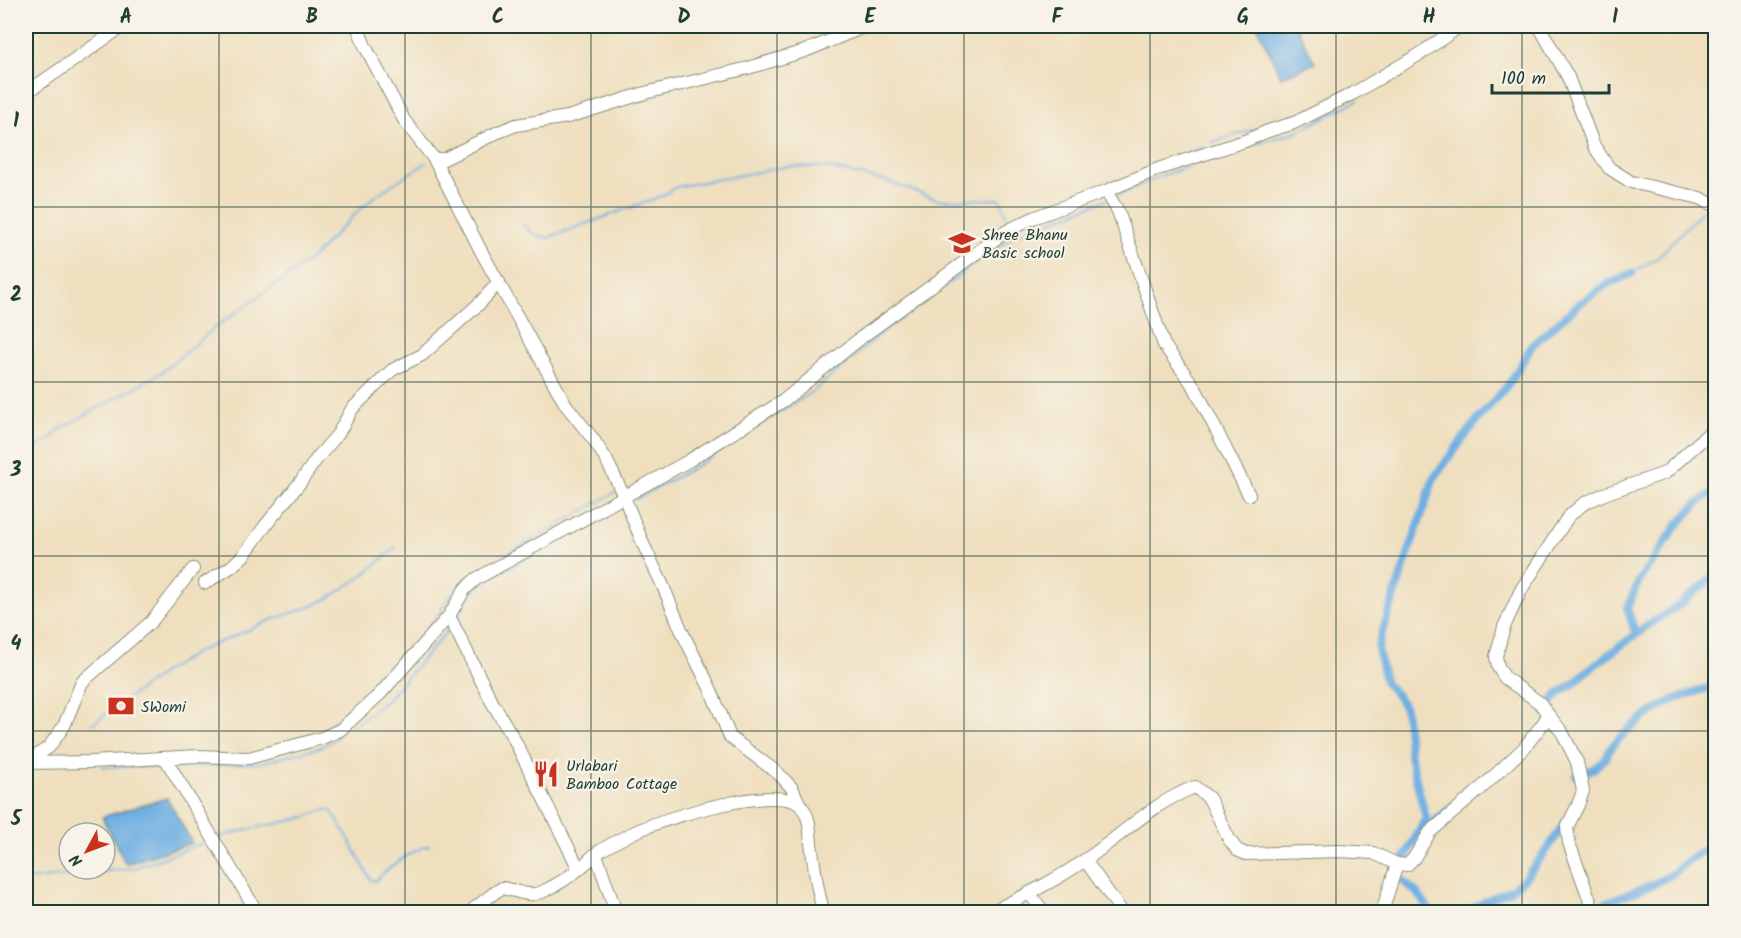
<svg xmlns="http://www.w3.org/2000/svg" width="1741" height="938" font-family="Kalam,sans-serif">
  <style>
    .water { fill: #6eafe2; stroke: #46768b; stroke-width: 1.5 }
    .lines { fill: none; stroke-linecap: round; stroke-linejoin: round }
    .stream { stroke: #6eafe2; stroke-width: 2 }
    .canal { stroke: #6eafe2; stroke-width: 8 }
    .minor-casing { stroke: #878e79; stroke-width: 14 }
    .minor { stroke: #fff; stroke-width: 12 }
    .grid { fill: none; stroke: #1f3d34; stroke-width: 1.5; stroke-opacity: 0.55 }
    .labels { text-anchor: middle; stroke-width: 4.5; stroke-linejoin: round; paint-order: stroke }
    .poi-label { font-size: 16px; fill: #1f3d34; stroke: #f7f3e8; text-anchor: start }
    .neatline { fill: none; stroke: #1f3d34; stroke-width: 2 }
    .grid-label { font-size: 20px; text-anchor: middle; font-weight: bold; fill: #1f3d34 }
  </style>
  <rect width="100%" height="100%" fill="#f7f3e8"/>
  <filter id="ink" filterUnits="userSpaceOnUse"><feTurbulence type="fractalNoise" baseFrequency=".0167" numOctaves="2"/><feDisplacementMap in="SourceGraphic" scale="12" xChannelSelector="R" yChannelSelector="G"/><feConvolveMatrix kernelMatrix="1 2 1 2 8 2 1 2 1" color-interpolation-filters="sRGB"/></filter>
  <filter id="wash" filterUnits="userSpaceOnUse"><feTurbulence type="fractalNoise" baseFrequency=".008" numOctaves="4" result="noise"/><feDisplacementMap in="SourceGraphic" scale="24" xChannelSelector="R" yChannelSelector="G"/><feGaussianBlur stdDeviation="1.35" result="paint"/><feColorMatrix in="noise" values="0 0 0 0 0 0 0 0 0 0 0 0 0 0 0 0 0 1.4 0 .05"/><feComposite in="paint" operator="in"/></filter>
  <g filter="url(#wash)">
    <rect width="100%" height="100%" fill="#efdfbe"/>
    <g class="water">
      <polygon points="1257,26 1296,26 1315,63 1281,77"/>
      <polygon points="167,798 192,843 126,864 102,817"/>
    </g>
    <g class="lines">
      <g class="stream">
        <polyline points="869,29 876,26"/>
        <polyline points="1213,142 1262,127"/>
        <polyline points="1182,155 1205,146"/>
        <polyline points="1118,195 1161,176 1204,161 1298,131 1358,100"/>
        <polyline points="1033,212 1061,201"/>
        <polyline points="523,224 532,233 547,238 662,196 676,187 790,166 829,168 886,181 939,200 998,199 1001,200 1009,223"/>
        <polyline points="1632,273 1657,258 1707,206"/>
        <polyline points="26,455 51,438 62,428 161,373 217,326 298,269 313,257 360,209 379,193 426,163"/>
        <polyline points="636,499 700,464 815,390 886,329 1014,235 1106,200"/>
        <polyline points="456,620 471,593 485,581 550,545"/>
        <polyline points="92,724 166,671 197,652 276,618 310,607 329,598 361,577 395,548"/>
        <polyline points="352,727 386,701 449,629"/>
        <polyline points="326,730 327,726 358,706 378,686 420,638 462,582 490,564 616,492"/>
        <polyline points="103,767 165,767"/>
        <polyline points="175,767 260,763 321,747 338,737"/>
        <path d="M217 838C246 828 276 825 305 817 314 815 321 808 331 810L346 834 371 880 375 881C392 865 407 853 429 845"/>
        <polyline points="26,880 135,868 209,841"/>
      </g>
      <g class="canal">
        <polyline points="1634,636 1635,632 1627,608 1640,579 1676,527 1696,505 1716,489"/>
        <polyline points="1544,713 1559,693 1572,685 1588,670 1650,624 1679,605 1716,575"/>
        <polyline points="1576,776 1593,769 1604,760 1612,746 1629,729 1647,715 1673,700 1716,685"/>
        <polyline points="1429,826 1454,805"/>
        <polyline points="1404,859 1426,818 1410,756 1405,708 1396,694 1386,684 1382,669 1378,648 1382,632 1434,478 1474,424 1511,381 1533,344 1580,303 1606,285 1632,273"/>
        <polyline points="1398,877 1417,893 1431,912"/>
        <polyline points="1466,912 1490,899 1511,890 1524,879 1549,847 1566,821"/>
        <polyline points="1592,912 1609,901 1652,885 1675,872 1687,861 1716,842"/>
      </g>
    </g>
  </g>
  <g filter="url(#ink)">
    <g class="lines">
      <g class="minor-casing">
        <g id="minor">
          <polyline points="357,26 365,46 404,120 434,159 481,251 566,405 593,439 606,459 622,492 644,546 663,586 683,634 710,688 730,737 779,774 792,788 800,805"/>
          <polyline points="1539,26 1568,77 1594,146 1609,168 1631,182 1700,198 1716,206"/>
          <polyline points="26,93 123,26"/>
          <polyline points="434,159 444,159 496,133 516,125 568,117 645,93 748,68 805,51 866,26"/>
          <polyline points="1106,191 1118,211 1164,345 1195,388 1249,495"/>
          <polyline points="205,583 231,567 244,555 265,526 299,484 318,457 338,434 352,409 392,370 422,355 480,303 499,282"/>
          <polyline points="449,616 492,702 515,741 579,869"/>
          <polyline points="165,758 257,912"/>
          <polyline points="26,763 91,762 198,756 249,758 322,738 340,730 380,694 449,616 465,589 476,579 690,460 783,401 862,337 1005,232 1033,218 1106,191 1158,169 1245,141 1268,131 1294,123 1354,93 1420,54 1460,26"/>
          <polyline points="30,763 36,756 49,747 64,726 82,682 151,622 193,569"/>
          <polyline points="596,854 616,912"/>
          <polyline points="1085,860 1122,912"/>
          <polyline points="1029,893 1044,912"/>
          <path d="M470 912 494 893 502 888C516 890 529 898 542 892 555 886 570 877 581 867 587 863 592 856 598 852 613 843 630 833 647 827 673 816 780 783 801 806 812 819 809 834 812 850 815 870 817 893 824 912"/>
          <path d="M991 912C1024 896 1057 880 1088 858 1123 834 1154 802 1195 787L1209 798 1229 839 1237 850 1246 854 1339 851 1373 853 1397 864 1407 865 1414 858 1430 832 1476 793 1524 748 1545 721 1547 713"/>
          <polyline points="1382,912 1397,864"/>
          <polyline points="1594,912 1569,843 1567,827 1578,805 1583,791 1577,762 1562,732 1547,713 1540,703 1505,678 1498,667 1496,656 1504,627 1521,590 1568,517 1583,504 1604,494 1665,473 1716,427"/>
          <polyline points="1713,912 1716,911"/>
        </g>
      </g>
      <use href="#minor" class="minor"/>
    </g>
  </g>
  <path class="grid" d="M219 26V912M405 26V912M591 26V912M777 26V912M964 26V912M1150 26V912M1336 26V912M1522 26V912M26 207H1716M26 382H1716M26 556H1716M26 731H1716"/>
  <defs>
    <g id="school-bare" transform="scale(2.07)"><path d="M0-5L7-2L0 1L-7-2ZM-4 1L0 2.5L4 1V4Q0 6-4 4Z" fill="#c8321e" stroke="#f7f3e8" stroke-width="2.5" paint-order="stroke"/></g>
    <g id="bank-bare" transform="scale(2.07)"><path d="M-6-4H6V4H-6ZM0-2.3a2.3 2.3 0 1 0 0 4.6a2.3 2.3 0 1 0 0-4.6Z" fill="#c8321e" stroke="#f7f3e8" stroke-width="2.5" paint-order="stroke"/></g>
    <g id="restaurant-bare" transform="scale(2.07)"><path d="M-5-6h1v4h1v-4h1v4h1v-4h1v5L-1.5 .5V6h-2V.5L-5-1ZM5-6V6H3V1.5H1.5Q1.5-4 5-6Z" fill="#c8321e" stroke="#f7f3e8" stroke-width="2.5" paint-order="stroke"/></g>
  </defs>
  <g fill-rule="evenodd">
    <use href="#school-bare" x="962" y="243"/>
    <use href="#bank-bare" x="121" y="706"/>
    <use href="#restaurant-bare" x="546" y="774"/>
  </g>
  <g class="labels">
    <g class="poi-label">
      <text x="982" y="240">Shree Bhanu<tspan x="982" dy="18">Basic school</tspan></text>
      <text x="141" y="712">SWomi</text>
      <text x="566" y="771">Urlabari<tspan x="566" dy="18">Bamboo Cottage</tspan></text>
    </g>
  </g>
  <rect width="1741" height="938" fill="none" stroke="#f7f3e8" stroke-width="66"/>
  <g transform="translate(87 851) rotate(229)"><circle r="28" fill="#f7f3e8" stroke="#a1aaa0" stroke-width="1.5"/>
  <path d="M0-4.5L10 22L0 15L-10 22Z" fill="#c8321e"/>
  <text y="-9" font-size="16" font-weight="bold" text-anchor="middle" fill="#1f3d34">N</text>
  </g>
  <path d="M1492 84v9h117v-9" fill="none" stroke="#1f3d34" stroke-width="3"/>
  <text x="1501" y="84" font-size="18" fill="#1f3d34" stroke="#f7f3e8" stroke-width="4.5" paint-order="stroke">100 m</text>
  <rect x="33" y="33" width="1675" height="872" class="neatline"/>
  <g class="grid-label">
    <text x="126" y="23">A</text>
    <text x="312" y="23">B</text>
    <text x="498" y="23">C</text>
    <text x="684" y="23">D</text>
    <text x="870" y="23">E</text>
    <text x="1057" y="23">F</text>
    <text x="1243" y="23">G</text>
    <text x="1429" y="23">H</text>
    <text x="1615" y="23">I</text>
    <text x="16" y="127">1</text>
    <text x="16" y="301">2</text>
    <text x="16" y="476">3</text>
    <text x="16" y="650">4</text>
    <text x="16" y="825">5</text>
  </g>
</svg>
